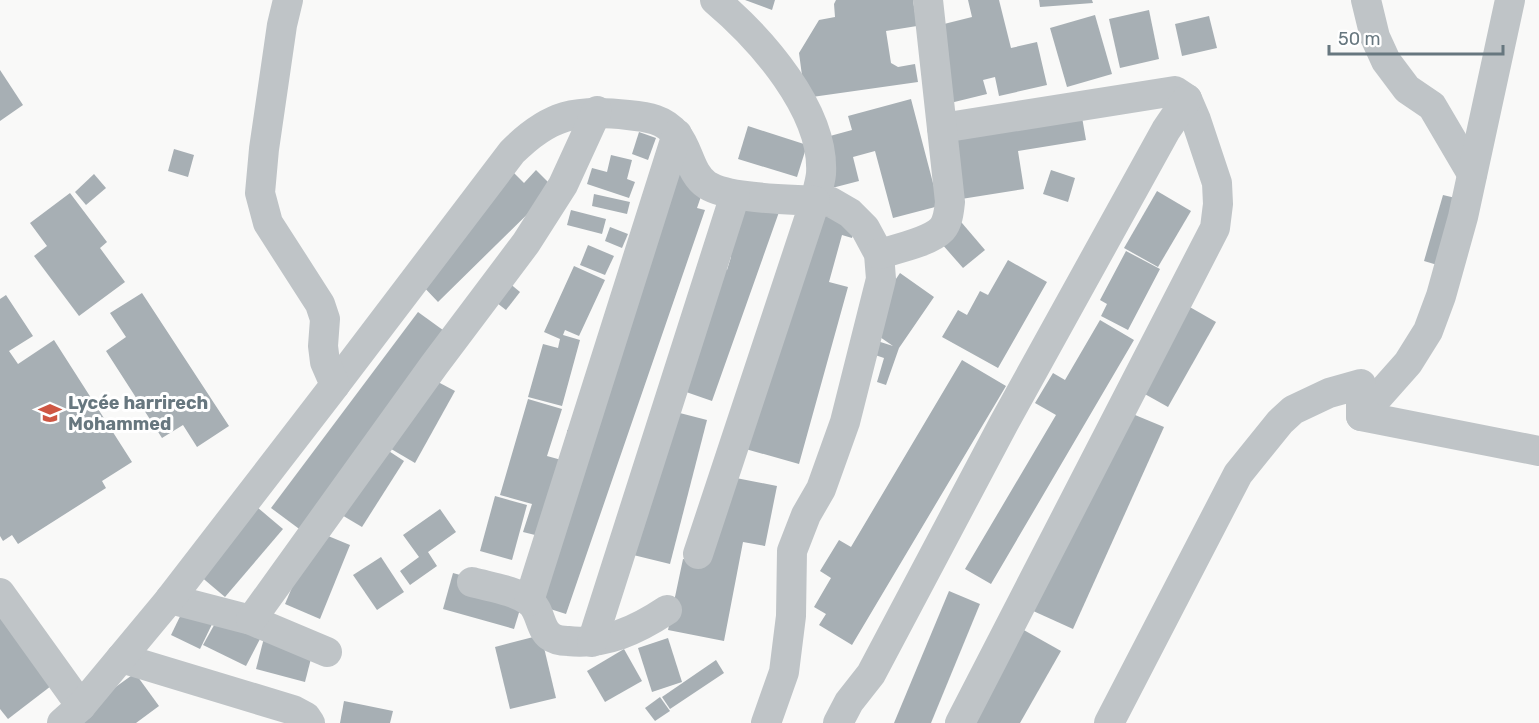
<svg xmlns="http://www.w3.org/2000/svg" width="1539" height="723" font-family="Rubik,sans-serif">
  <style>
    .building { fill: #a7afb4 }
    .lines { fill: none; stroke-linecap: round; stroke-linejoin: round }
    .minor { stroke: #bfc4c7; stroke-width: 30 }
    .labels { text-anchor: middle; stroke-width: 6; stroke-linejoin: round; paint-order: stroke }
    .poi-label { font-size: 18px; font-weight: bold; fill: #67777f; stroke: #fff; text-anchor: start }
  </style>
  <rect width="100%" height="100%" fill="#f9f9f8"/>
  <g class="building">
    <polygon points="745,0 775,0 772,10"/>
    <polygon points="836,0 913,0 917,26 886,31 891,63 898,67 915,64 918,82 805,98 799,53 819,20 835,17 834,4"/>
    <polygon points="968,0 999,0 1011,48 1037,42 1047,85 999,96 995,77 983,80 987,94 938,106 936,26 972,17"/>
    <polygon points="1039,0 1092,0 1093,3 1040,7"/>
    <polygon points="1149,10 1159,59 1120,68 1109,19"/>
    <polygon points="1095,15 1112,74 1067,87 1050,28"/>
    <polygon points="1209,16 1217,48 1182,56 1175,24"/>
    <polygon points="0,70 23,105 0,121"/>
    <polygon points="911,99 939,206 893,218 875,151 853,157 859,181 832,188 819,139 852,130 848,116"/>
    <polygon points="1079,100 1086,140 1018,151 1024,189 955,200 943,123"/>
    <polygon points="748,126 807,145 797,177 738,159"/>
    <polygon points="639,132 656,138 648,160 632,154"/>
    <polygon points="174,149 194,155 188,177 168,171"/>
    <polygon points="611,155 632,160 627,179 635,182 629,198 587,184 592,168 607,172"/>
    <polygon points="506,165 524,183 536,170 554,188 438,302 420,283"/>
    <polygon points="681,170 707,179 697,208 705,210 566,614 525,601 568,448 567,430 581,430"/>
    <polygon points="1051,170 1075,178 1068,202 1043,194"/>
    <polygon points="94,174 106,188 86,205 75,192"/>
    <polygon points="1157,191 1191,211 1158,267 1124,248"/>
    <polygon points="70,193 107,242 100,248 125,282 79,316 34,256 47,246 30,223"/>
    <polygon points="594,194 630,202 627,214 592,206"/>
    <polygon points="1443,195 1464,200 1444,267 1424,261"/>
    <polygon points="784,198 712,401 666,385 714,266 727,270 731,257 715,252 728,215"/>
    <polygon points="571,210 606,219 602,234 567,225"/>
    <polygon points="801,210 858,217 852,238 842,235 829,282 848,287 799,464 735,446"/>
    <polygon points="956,216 985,250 963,268 934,235"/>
    <polygon points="610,227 628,234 622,248 605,241"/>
    <polygon points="588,245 614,256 605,275 580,265"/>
    <polygon points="1126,251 1160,269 1128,330 1101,316 1107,304 1100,300"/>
    <polygon points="1008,260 1047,282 998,368 942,337 958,310 967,315 980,291 988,295"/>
    <polygon points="574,266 605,280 579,336 565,330 563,335 580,340 562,406 528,397 543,344 558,348 560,339 544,332"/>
    <polygon points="900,273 934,297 899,348 886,385 877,382 884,358 866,352 871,339 893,346 864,326"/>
    <polygon points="503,278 520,292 506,310 488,296"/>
    <polygon points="142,293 229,426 197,447 183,425 162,438 106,351 126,337 110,313"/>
    <polygon points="1167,294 1216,322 1168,407 1134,388"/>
    <polygon points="6,295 33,336 9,351 18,364 54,340 132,462 102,481 106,488 18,544 12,535 3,541 0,536 0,299"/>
    <polygon points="418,312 447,333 302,531 271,508"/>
    <polygon points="1100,320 1134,340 991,584 965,569 1056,415 1035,403 1053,373 1065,380"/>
    <polygon points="962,360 1006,386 852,645 819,625 826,614 814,607 831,578 820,571 839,540 851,547"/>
    <polygon points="421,373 455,391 415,463 381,443"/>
    <polygon points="528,399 562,409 547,456 565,461 543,537 523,532 532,504 500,495"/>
    <polygon points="1123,410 1164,427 1073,629 1031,610"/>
    <polygon points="672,411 707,420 670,564 621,552"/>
    <polygon points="375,442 404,461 362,527 330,508"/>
    <polygon points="736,478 777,486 765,546 743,542 724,641 668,630 683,559 699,562"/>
    <polygon points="495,496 527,505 512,560 480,551"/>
    <polygon points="251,502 283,529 225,597 193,570"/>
    <polygon points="440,509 456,532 428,552 437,566 410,585 400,571 419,557 403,535"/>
    <polygon points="316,531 350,545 320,619 285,604"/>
    <polygon points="381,557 404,592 377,610 353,575"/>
    <polygon points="453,573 525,593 514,629 443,609"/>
    <polygon points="949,591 980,604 931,723 894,723"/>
    <polygon points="187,602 216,616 200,649 171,635"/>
    <polygon points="0,616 51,686 8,719 0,709"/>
    <polygon points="218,618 260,639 246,666 203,645"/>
    <polygon points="1022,629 1061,651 1020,723 952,723"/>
    <polygon points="266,630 315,643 305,682 256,669"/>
    <polygon points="541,635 556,698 510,709 495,647"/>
    <polygon points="668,638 682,682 652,692 638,648"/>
    <polygon points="624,649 642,681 605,702 587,671"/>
    <polygon points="716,660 724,673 670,709 662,697"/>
    <polygon points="135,673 159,706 136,723 83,723 77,715"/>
    <polygon points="660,697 670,711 655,721 645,708"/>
    <polygon points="344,701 393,711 390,723 340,723"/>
  </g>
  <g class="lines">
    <g class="minor">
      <path d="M715 0C760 38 825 110 821 174 820 183 817 192 815 201L831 202 850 213 865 228 879 254 881 279 845 422 821 489 806 515 792 551 791 616 784 672 766 723"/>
      <polyline points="1366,0 1375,37 1386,61 1407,89 1432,106 1472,174"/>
      <polyline points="942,128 1175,91 1187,99 1196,120 1217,183 1218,204 1215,228 960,723"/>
      <path d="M879 254C896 249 930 242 942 229 948 222 949 211 950 202L928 0"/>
      <path d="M335 385 512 152C550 114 576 109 628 115 648 117 664 119 677 135 689 149 690 174 707 185 729 199 788 199 815 201L698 554"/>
      <polyline points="1361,416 1408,363 1428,331 1441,296 1463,217 1510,0"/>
      <path d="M472 582C490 587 514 590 529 601 541 610 539 628 550 636 555 640 562 641 568 641 605 645 637 630 667 610"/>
      <polyline points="0,593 81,706"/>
      <polyline points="170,599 251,620 327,652"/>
      <polyline points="529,601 677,134"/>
      <polyline points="251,620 435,364 526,243 563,185 597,111"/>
      <polyline points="592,642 735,195"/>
      <polyline points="121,658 293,710 306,717 310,723"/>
      <polyline points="62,723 81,706 170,599 335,385 325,362 323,346 325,319 320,304 268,223 260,193 264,149 282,25 288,0"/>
      <polyline points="838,723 849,702 871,674 1004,423 1166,130 1187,99"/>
      <polyline points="1109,723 1238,474 1280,422 1293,410 1329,393 1361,384 1361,416 1539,451"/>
    </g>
  </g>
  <defs>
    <g id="university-bare" transform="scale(1.8)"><path d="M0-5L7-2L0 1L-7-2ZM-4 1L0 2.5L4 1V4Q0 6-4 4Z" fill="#ce5643" stroke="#fff" stroke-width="2.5" paint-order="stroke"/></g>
  </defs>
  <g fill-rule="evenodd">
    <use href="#university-bare" x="50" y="413"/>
  </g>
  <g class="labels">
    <g class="poi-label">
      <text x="68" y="409">Lycée harrirech<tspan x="68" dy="21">Mohammed</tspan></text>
    </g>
  </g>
  <path d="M1329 45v9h174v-9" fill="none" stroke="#67777f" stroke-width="3"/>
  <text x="1338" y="45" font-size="18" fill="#67777f" stroke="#ffffff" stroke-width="4.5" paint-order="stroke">50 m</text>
</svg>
